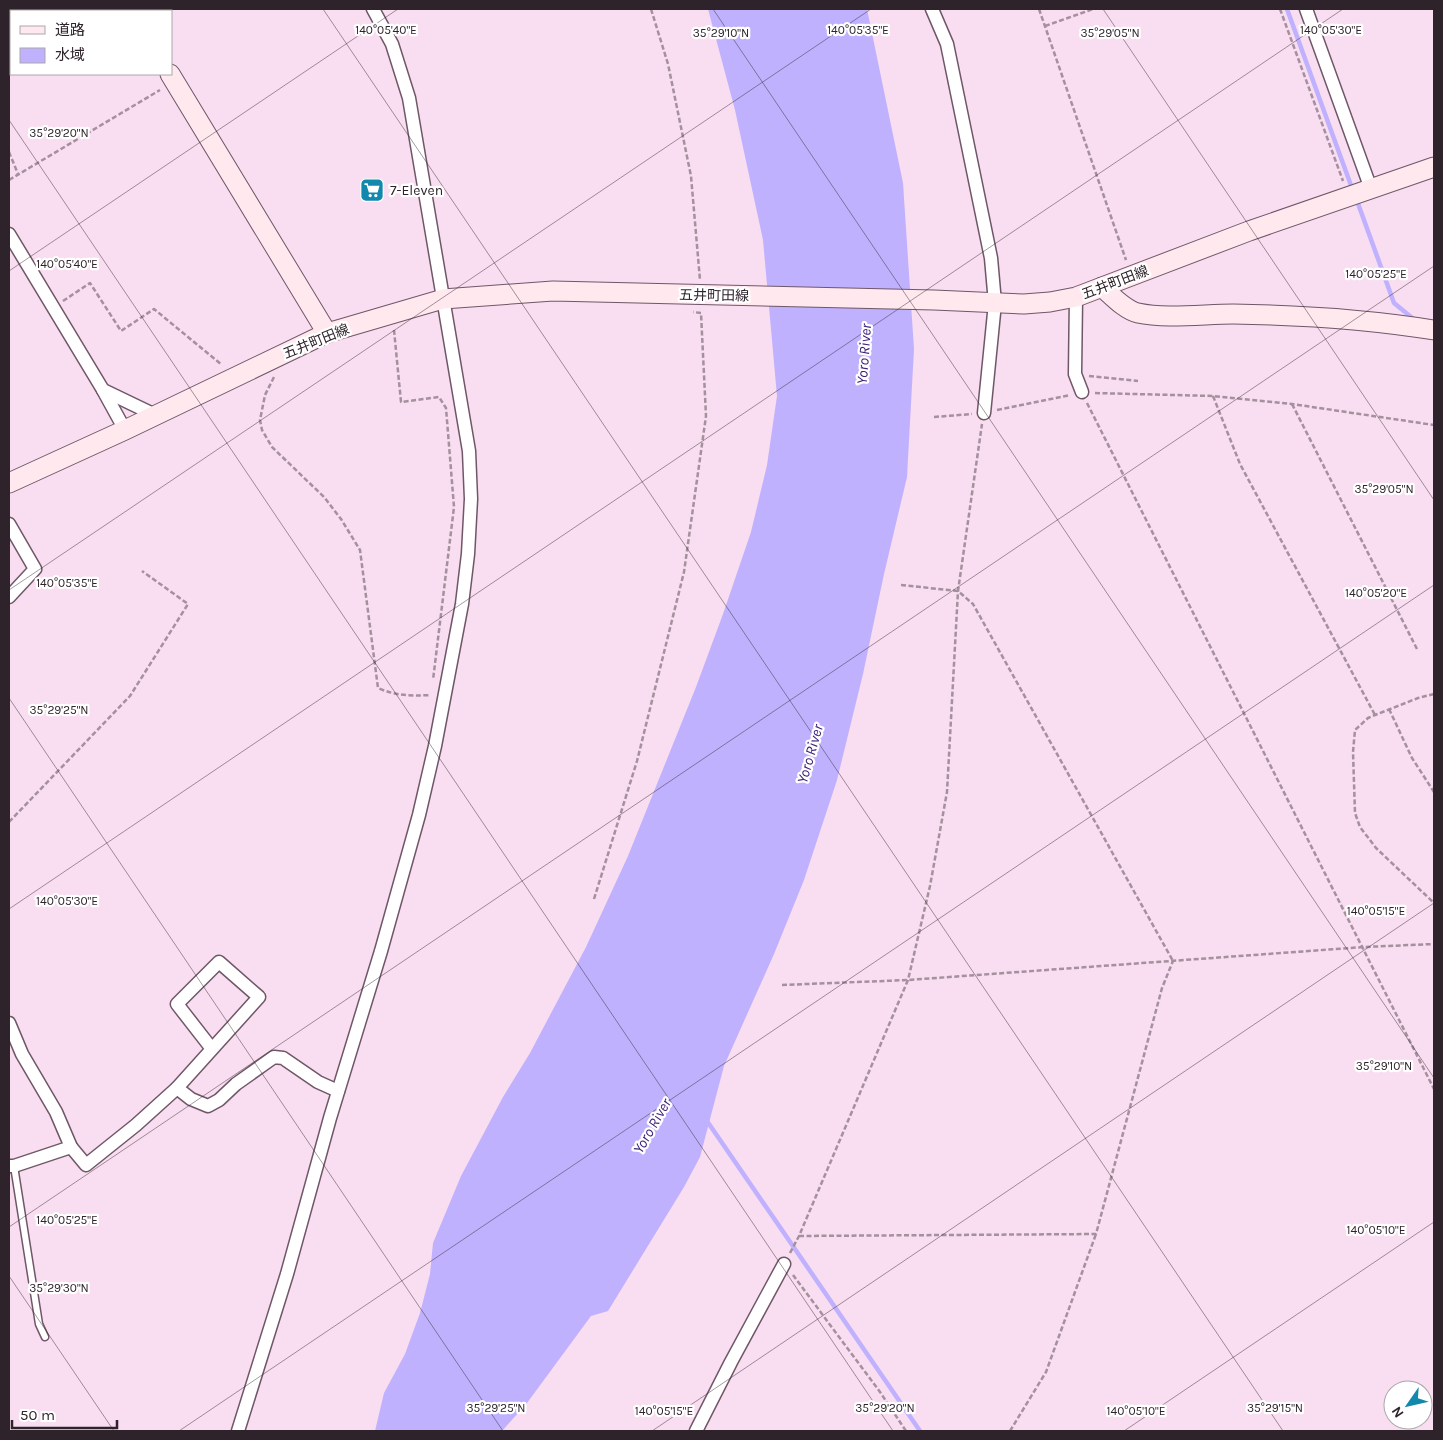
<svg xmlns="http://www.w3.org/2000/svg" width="1443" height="1440" font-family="Karla,'Noto Sans JP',sans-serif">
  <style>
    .water { fill: #c0b1fe }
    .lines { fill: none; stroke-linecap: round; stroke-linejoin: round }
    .stream { stroke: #c0b1fe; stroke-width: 4.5 }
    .lane-casing { stroke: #6f5768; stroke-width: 9 }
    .street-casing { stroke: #6f5768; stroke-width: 15 }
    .secondary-casing { stroke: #6f5768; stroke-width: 21 }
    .path { stroke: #a5909e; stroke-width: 2.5; stroke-dasharray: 5 2.5; stroke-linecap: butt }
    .lane { stroke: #fff; stroke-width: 6 }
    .street { stroke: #fff; stroke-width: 12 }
    .secondary { stroke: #ffe8ee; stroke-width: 19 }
    .ticks { fill: none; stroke: #2e232b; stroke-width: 1; stroke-opacity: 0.45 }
    .labels { text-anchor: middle; stroke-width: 4.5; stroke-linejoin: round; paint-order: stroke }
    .poi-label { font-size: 14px; fill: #2e232b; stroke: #fff; text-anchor: start }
    .street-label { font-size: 14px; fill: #2e232b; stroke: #fff }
    .water-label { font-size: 15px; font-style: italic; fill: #3f2179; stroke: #fff }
    .ticks-label { font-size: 12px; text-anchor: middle; fill: #2e232b; stroke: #fff; stroke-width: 4.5; stroke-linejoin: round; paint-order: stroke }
  </style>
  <rect width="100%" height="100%" fill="#f9ddf0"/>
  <polygon class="water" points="708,9 867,9 903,183 914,349 907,477 884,574 863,674 837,780 804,880 774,954 724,1066 700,1157 684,1187 608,1311 591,1316 527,1403 502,1431 375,1431 384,1393 405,1354 420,1313 430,1274 433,1243 461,1176 503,1097 530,1053 586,947 628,856 696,687 723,614 751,532 767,465 777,396 763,240 735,110"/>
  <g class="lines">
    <g class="stream">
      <polyline points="1287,9 1353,191"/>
      <polyline points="1356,198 1394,303 1416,321"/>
      <polyline points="707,1121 920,1431"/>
    </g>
    <g class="lane-casing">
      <polyline id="lane" points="14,1166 39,1324 45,1337"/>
    </g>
    <g class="street-casing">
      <g id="street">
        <polyline points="932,9 947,44 991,258 995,303 984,413"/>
        <polyline points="1306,9 1371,189"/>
        <polyline points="9,234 103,390 155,415"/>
        <polyline points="1076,297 1075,374 1082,392"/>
        <polyline points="103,390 125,430"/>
        <polyline points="9,524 35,569 9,597"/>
        <polyline points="9,1023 22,1054 56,1112 71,1147 14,1166 9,1166"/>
        <polyline points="177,1088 191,1099 208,1106 219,1100 236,1084 274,1057 283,1058 318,1082 338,1091"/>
        <polyline points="71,1147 86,1165 136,1125 177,1088 259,997 219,962 177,1004 212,1049"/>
        <polyline points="238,1431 287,1274 330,1118 381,951 419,815 435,746 462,604 468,554 471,499 469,451 409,98 392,44 373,9"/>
        <polyline points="696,1431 731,1362 784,1264"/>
      </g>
    </g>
    <g class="secondary-casing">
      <g id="secondary">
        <polyline points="131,9 132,11"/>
        <polyline points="170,74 327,333"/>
        <path d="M1102 287C1112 296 1125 310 1138 313 1165 319 1205 314 1233 314 1301 315 1367 319 1434 330"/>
        <polyline points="9,483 125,430 327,333 443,299 553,291 934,300 1024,304 1050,302 1076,297 1249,231 1434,167"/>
      </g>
    </g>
    <g class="path">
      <polyline points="651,9 668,64 691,176 700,280"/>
      <polyline points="1039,9 1126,260"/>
      <polyline points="1280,9 1343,181"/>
      <polyline points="1045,26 1093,9"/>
      <polyline points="9,152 18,174"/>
      <polyline points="9,180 160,90"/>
      <polyline points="63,301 90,283 121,331 154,309 222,365"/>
      <polyline points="394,330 401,402 439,397 446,408 454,507 433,680"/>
      <polyline points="1089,376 1138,381"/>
      <path d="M274 377 265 395 260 420 262 430 272 447 324 497 341 519 360 550 378 688C396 696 411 696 431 695"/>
      <polyline points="1095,393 1213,396 1292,404 1434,425"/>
      <polyline points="1213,396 1240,464 1375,715"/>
      <polyline points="1087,403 1434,1089"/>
      <polyline points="1292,404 1417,649"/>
      <polyline points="997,410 1070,395"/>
      <polyline points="934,417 972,414"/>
      <polyline points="901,585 958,591 973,604 1173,961"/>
      <polyline points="1434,694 1418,698 1375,715 1368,718 1355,730 1353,752 1355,813 1360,827 1376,848 1434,903"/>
      <polyline points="1389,709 1412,758 1434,792"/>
      <polyline points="9,822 130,696 188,604 142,571"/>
      <polyline points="594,899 637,761 684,572 706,416 701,313 693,312"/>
      <polyline points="782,985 908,980 1364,947 1434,944"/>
      <polyline points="799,1236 1096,1234 1162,988 1173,961"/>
      <polyline points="790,1253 799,1236 908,980 930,886 947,792 958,591 982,424"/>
      <polyline points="793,1275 880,1392 906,1431"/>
      <polyline points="1010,1431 1046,1372 1096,1234"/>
    </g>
    <use href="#lane" class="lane"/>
    <use href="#street" class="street"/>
    <use href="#secondary" class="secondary"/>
  </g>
  <path class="ticks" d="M323 9 1283 1431M713 9 1434 1078M1103 9 1434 500M9 120 893 1431M9 271 398 9M9 590 871 9M9 698 503 1431M9 909 1343 9M9 1227 1434 266M9 1276 114 1431M179 1431 1434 585M652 1431 1434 903M1124 1431 1434 1222"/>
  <defs>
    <g id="supermarket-square" transform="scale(1.25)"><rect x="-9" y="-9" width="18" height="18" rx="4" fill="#1188ac" stroke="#fff"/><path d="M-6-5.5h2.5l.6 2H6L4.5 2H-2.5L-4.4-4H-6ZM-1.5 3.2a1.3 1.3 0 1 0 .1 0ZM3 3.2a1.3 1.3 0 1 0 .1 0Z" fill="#fff"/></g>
  </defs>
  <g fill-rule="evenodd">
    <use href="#supermarket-square" x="372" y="190"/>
  </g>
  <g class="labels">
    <g class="poi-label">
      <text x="390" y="195">7-Eleven</text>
    </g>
    <g class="street-label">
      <text transform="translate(1115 282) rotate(-21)" y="5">五井町田線</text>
      <text transform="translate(714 295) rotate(1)" y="5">五井町田線</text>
      <text transform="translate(316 341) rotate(-22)" y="5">五井町田線</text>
    </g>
    <g class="water-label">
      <text transform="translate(864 354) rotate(-86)" y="5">Yoro River</text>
      <text transform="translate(810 754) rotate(-74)" y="5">Yoro River</text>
      <text transform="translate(652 1126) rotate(-60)" y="5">Yoro River</text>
    </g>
  </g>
  <g class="ticks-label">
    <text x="386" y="34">140°05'40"E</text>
    <text x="858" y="34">140°05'35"E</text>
    <text x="1331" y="34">140°05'30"E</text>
    <text x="721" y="37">35°29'10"N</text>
    <text x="1110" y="37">35°29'05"N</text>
    <text x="59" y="137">35°29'20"N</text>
    <text x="67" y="268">140°05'40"E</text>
    <text x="1376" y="278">140°05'25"E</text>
    <text x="1384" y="493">35°29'05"N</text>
    <text x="67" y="587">140°05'35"E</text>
    <text x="1376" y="597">140°05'20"E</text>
    <text x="59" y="714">35°29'25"N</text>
    <text x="67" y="905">140°05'30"E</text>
    <text x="1376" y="915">140°05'15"E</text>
    <text x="1384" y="1070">35°29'10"N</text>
    <text x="67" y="1224">140°05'25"E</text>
    <text x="1376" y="1234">140°05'10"E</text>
    <text x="59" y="1292">35°29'30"N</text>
    <text x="496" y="1412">35°29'25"N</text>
    <text x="885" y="1412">35°29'20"N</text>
    <text x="1275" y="1412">35°29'15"N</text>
    <text x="664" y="1415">140°05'15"E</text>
    <text x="1136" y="1415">140°05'10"E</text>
  </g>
  <rect width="1443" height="1440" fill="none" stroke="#2e232b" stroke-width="20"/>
  <rect x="10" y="10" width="162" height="65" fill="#ffffff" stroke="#aba7aa"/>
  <rect x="20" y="26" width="25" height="8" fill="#ffe8ee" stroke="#aba7aa"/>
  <text x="55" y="35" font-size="15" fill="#2e232b">道路</text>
  <rect x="20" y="48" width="25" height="15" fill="#c0b1fe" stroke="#aba7aa"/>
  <text x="55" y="60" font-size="15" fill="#2e232b">水域</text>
  <g transform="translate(1408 1405) rotate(236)"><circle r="24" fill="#ffffff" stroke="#aba7aa"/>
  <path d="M0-4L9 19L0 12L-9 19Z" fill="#1188ac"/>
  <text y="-8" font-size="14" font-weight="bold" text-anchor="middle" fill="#2e232b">N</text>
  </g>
  <path d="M12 1420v8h105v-8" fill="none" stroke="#2e232b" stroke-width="2.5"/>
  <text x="20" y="1420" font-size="15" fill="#2e232b" stroke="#ffffff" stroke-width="4" paint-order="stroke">50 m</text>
</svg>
